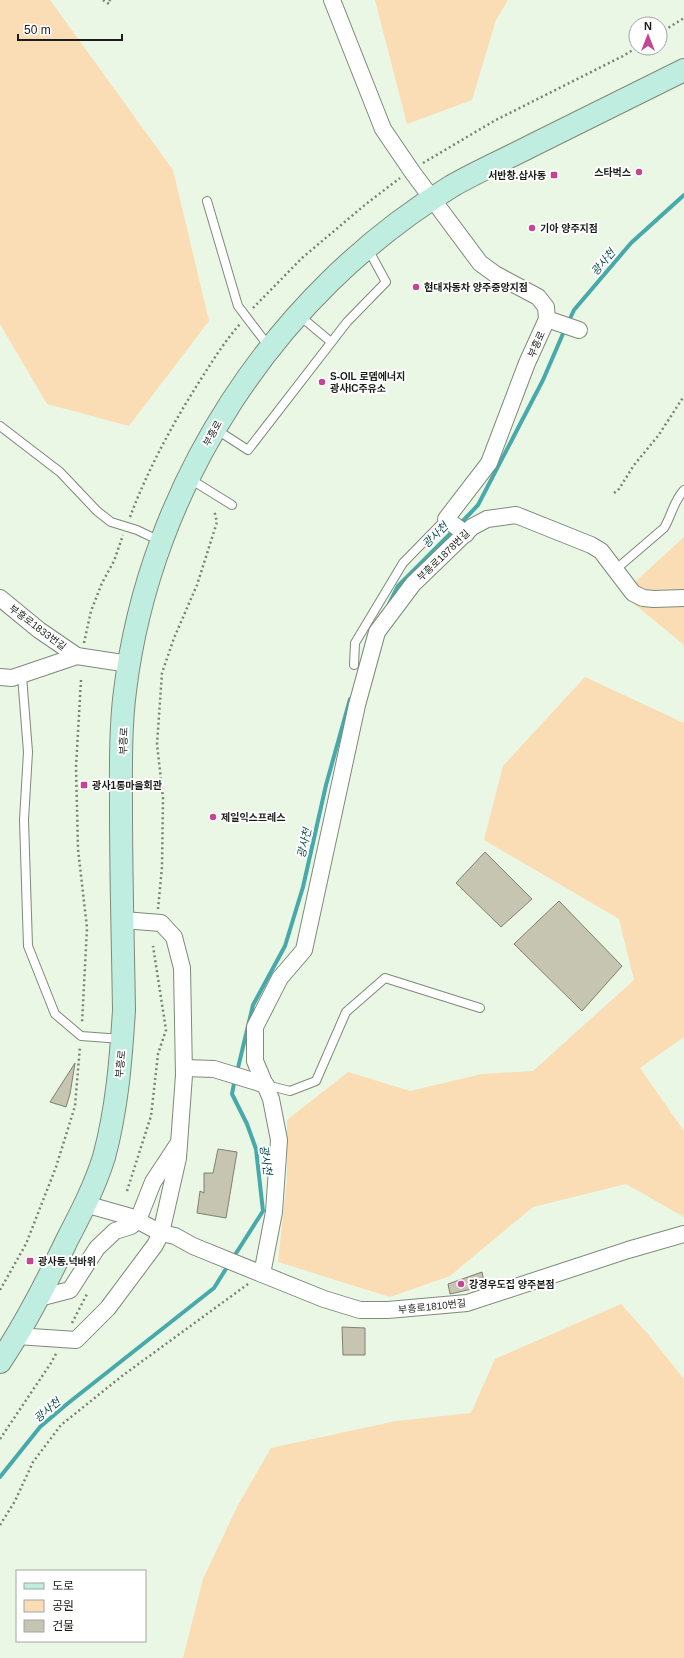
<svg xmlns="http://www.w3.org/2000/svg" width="684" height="1658" font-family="Helvetica,'Noto Sans KR',sans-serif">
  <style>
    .green { fill: #faddb4 }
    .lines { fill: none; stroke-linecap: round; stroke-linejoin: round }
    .stream { stroke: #47a9aa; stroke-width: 4 }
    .building { fill: #c5c5b1; stroke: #80806e }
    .lane-casing { stroke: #7e8a7a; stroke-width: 10 }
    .street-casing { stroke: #7e8a7a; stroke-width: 18 }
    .secondary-casing { stroke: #7e8a7a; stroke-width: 24 }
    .path { stroke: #7a8277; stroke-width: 2.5; stroke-dasharray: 2 3; stroke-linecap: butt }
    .lane { stroke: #fff; stroke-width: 8 }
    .street { stroke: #fff; stroke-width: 16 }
    .secondary { stroke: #bfeddf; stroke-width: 22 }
    .poi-dot { fill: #c44592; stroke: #fff; stroke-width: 1.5 }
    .labels { text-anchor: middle; stroke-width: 4; stroke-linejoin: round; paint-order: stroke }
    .poi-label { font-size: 10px; font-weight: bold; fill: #1a1e18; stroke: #fff; text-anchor: start }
    .street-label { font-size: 10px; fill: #1a1e18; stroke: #fff }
    .water-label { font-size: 11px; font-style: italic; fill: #0d4c4d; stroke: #fff }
  </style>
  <rect width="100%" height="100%" fill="#eaf7e5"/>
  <g class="green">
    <polygon points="0,0 50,0 173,170 209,321 129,426 47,404 0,324"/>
    <polygon points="375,0 508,0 496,20 472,100 407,124"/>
    <polygon points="684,537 684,645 622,594"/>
    <polygon points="585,677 684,723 684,1037 640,1068 684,1131 684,1217 626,1184 533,1207 450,1276 390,1297 278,1262 287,1179 287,1120 348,1072 410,1091 482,1074 533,1071 634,980 619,919 484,840 503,766"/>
    <polygon points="621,1304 647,1333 684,1379 684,1658 183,1658 203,1579 238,1505 271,1448 396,1421 471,1413 495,1359"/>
  </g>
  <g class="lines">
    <g class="stream">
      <polyline points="568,323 574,310 631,243 684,195"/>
      <polyline points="460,524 478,505 543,380 565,329"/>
      <polyline points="389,604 398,586 455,529"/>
      <polyline points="237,1072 253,1005 285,946 303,887 326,785 350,699"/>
      <polyline points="233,1258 263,1211 256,1149 247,1124 232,1094 235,1078"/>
      <polyline points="0,1477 40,1427 67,1404 214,1288 229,1264"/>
    </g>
  </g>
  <g class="building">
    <polygon points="485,852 532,899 501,927 456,883"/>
    <polygon points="559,901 622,966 582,1011 514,944"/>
    <polygon points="75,1063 70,1094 66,1107 50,1102"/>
    <polygon points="218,1149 237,1152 226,1218 197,1213 200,1191 204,1193 204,1173 213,1173"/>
    <polygon points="482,1272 485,1286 450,1294 448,1284"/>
    <polygon points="342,1327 365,1328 365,1355 343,1355"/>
  </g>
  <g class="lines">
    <g class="lane-casing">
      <g id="lane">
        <polyline points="207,201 238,306 270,348"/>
        <polyline points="300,316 331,342"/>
        <polyline points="0,426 60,472 97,511 111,522 137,530 160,541"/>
        <polyline points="217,430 248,450 347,322 386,282 368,249"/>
        <polyline points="190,479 232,505"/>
        <path d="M615 570 664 528C672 515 673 502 684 490"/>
        <polyline points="354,665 355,643 403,563 446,519"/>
        <polyline points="22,676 28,752 24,820 28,946 55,1014 81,1036 122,1039"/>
        <polyline points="266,1085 290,1091 316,1081 346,1012 385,978 480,1008"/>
      </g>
    </g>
    <g class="street-casing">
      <g id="street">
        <polyline points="332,0 383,129 413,173 480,263 495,274 538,297 546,307 547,319 527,363 489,463 446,519 466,534"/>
        <polyline points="547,319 579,330"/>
        <polyline points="0,598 39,630 77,656 129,664"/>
        <polyline points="0,677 12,678 77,656"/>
        <polyline points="184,1068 214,1069 266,1085"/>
        <polyline points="85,1204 131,1217 161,1233 175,1236 193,1246 262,1274 324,1299 360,1310 388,1310 467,1303 628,1250 684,1234"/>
        <polyline points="262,1274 274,1212 279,1140 271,1099 255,1061 255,1027 280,978 304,950 357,705 377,632 413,584 472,527 487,519 516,515 591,545 601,551 633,593 643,598 654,599 684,598"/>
        <polyline points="39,1298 70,1290 97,1248 115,1231 131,1226 138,1220 153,1182 178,1144"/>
        <polyline points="17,1336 76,1340 108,1308 155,1245 161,1233 178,1158 184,1075 182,968 174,937 161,923 123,920"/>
      </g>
    </g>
    <g class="secondary-casing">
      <path id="secondary" d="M0 1362C26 1323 47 1282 67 1240 81 1213 95 1186 104 1157 117 1109 121 1059 124 1010 123 944 121 878 121 811 121 771 120 730 125 691 150 485 275 294 452 186 478 171 506 159 533 145 583 120 633 95 684 70"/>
    </g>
    <g class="path">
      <polyline points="103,0 109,4 110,0"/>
      <polyline points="660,33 684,18"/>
      <polyline points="423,163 494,121 623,56 636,48"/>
      <polyline points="253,308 302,258 366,204 400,178"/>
      <polyline points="614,493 619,489 634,465 658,436 684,396"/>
      <path d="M130 517C148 469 173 423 201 379 213 360 225 341 240 324"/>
      <polyline points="84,643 91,611 102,583 114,561 123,535"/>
      <polyline points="81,680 76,767 78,849 87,928 82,1023"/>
      <polyline points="158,909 162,867 163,798 157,744 162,673 174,638 197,585 217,522 214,510"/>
      <polyline points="127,1191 151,1116 158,1054 166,1030 153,946"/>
      <polyline points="0,1290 26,1244 56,1167 75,1106 80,1046"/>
      <polyline points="72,1323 88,1292"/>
      <polyline points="0,1439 51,1363 57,1352"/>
      <polyline points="0,1525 15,1501 33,1462 61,1425 122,1376 248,1284"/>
    </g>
    <use href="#lane" class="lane"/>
    <use href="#street" class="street"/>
    <use href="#secondary" class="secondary"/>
  </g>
  <g class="poi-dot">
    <circle cx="639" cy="172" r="4"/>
    <rect x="550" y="171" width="8" height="8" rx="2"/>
    <circle cx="532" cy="228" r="4"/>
    <circle cx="416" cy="287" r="4"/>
    <circle cx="322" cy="382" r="4"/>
    <rect x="80" y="781" width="8" height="8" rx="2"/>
    <circle cx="213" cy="817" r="4"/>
    <rect x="26" y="1257" width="8" height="8" rx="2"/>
    <circle cx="461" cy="1284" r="4"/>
  </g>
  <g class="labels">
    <g class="poi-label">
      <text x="631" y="176" text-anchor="end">스타벅스</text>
      <text x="546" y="179" text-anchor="end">서반창.삽사동</text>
      <text x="540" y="232">기아 양주지점</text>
      <text x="424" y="291">현대자동차 양주중앙지점</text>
      <text x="330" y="380">S-OIL 로뎀에너지<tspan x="330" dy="12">광사IC주유소</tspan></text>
      <text x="92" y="789">광사1통마을회관</text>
      <text x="221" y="821">제일익스프레스</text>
      <text x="38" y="1265">광사동.넉바위</text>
      <text x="469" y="1288">강경우도집 양주본점</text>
    </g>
    <g class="street-label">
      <text transform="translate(536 344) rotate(-66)" y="4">부흥로</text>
      <text transform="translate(212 433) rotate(-61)" y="4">부흥로</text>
      <text transform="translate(443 555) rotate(-44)" y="4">부흥로1878번길</text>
      <text transform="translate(38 627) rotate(37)" y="4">부흥로1833번길</text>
      <text transform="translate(123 741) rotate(-88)" y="4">부흥로</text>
      <text transform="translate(120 1064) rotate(-84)" y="4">부흥로</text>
      <text transform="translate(432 1306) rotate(-6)" y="4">부흥로1810번길</text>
    </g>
    <g class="water-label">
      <text transform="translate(603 262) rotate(-50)" y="4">광사천</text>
      <text transform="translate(435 535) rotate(-45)" y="4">광사천</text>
      <text transform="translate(304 843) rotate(-77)" y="4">광사천</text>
      <text transform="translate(266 1160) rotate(81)" y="4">광사천</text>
      <text transform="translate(47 1410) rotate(-40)" y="4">광사천</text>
    </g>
  </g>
  <rect x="16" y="1570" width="130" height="72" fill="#ffffff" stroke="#a3a5a3"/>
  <rect x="24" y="1583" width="20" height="6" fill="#bfeddf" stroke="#a3a5a3"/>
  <text x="52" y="1590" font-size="12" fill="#1a1e18">도로</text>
  <rect x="24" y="1600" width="20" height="12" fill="#faddb4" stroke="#a3a5a3"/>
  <text x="52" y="1610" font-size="12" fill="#1a1e18">공원</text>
  <rect x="24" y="1620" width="20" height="12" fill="#c5c5b1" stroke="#a3a5a3"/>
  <text x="52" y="1630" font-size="12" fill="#1a1e18">건물</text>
  <g transform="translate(648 36)"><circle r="19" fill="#ffffff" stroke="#a3a5a3"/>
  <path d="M0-3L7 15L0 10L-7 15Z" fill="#c44592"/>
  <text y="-6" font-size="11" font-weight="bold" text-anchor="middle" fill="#1a1e18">N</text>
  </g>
  <path d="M18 34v6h104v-6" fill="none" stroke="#1a1e18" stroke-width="2"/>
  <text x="24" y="34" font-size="12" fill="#1a1e18" stroke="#ffffff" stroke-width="3" paint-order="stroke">50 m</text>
</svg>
